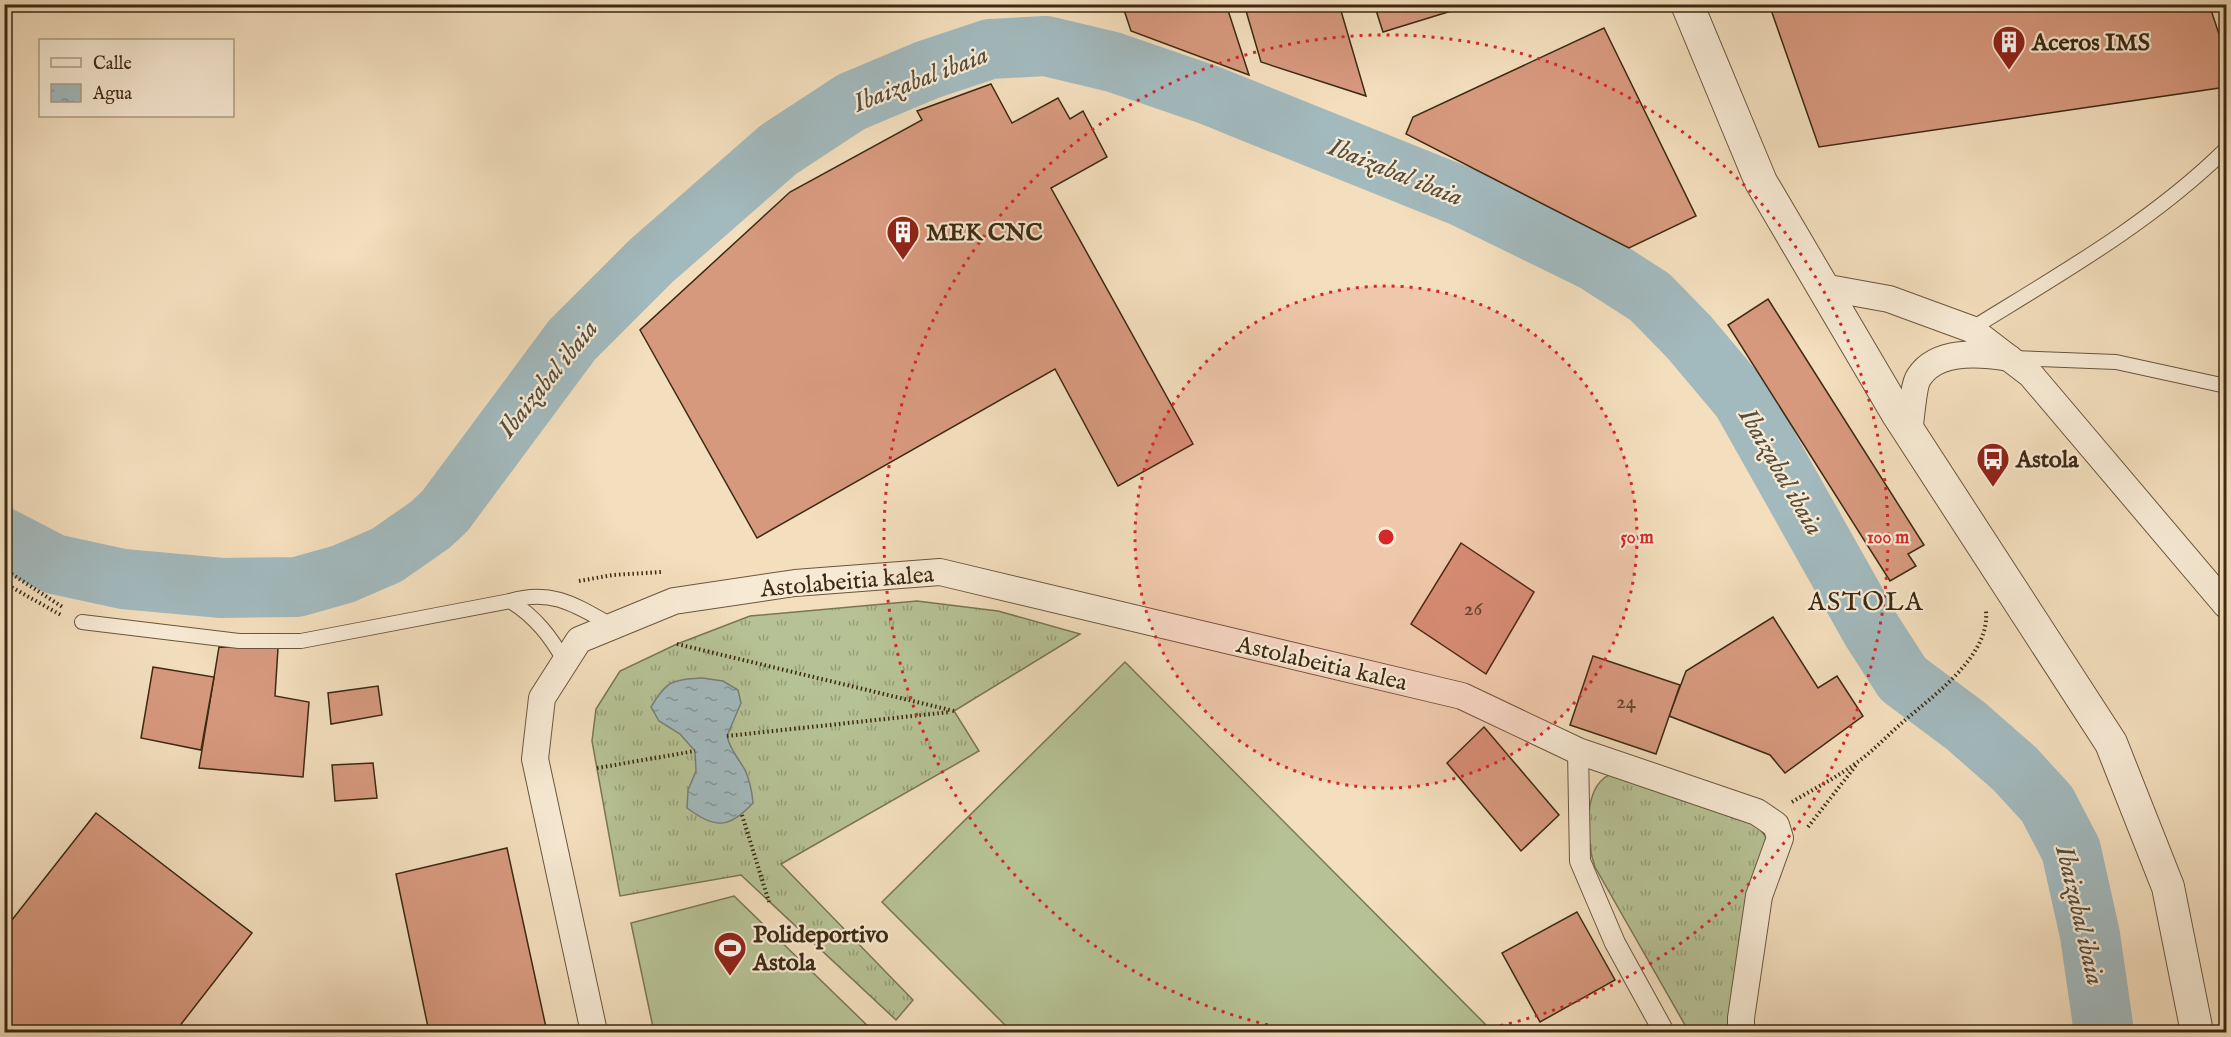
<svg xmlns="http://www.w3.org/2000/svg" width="2231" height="1037" font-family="'IM FELL English',serif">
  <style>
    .grass { fill: url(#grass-tufts); stroke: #797654; stroke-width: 1.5 }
    .pitch { fill: #b6c295; stroke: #797654; stroke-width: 1.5 }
    .water { fill: url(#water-ripples); stroke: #797f79; stroke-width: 1.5 }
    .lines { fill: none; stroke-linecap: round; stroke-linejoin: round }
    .river { stroke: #a2b9bd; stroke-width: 60 }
    .building { fill: #d7997e; stroke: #3c2912; stroke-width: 1.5 }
    .service-casing { stroke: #6a563d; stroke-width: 16 }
    .pedestrian-casing { stroke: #6a563d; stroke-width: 22 }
    .minor-casing { stroke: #6a563d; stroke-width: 28 }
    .tertiary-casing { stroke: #6a563d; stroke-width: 34 }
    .path { stroke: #3c2912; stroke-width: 4; stroke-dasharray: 1.5 3; stroke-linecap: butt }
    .service { stroke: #f7ead4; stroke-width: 14 }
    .pedestrian { stroke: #f7ead4; stroke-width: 20 }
    .minor { stroke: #f7ead4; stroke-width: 26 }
    .tertiary { stroke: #f7ead4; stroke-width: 32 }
    .ring { fill: none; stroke: #d62828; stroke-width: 3; stroke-dasharray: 3 6 }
    .labels { text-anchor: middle; stroke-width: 4.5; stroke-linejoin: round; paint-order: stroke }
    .number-label { font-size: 21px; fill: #63452d }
    .poi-label { font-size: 24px; font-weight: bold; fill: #3c2912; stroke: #f7ead4; text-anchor: start }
    .street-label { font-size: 24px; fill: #3c2912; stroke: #f7ead4 }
    .water-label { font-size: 26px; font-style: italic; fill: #564d3d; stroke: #f7ead4 }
    .neighbourhood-label { font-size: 26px; letter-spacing: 1.5px; fill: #3c2912; stroke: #f7ead4 }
    .centre { fill: #d62828; stroke: #f7ead4; stroke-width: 3 }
    .ring-label { font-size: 18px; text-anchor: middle; font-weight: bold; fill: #d62828; stroke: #f7ead4; stroke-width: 4.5; stroke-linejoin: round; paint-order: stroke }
  </style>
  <defs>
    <pattern id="grass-tufts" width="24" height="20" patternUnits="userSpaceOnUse" patternTransform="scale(1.5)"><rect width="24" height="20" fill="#b6c295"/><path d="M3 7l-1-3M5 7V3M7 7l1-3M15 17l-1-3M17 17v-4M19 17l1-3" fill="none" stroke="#959e78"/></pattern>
    <pattern id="water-ripples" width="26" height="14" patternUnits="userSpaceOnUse" patternTransform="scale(1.5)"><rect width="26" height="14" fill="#a2b9bd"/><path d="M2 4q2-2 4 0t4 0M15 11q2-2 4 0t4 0" fill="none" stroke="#859698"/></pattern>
  </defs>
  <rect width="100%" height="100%" fill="#f3debd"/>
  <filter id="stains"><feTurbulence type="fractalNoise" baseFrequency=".00333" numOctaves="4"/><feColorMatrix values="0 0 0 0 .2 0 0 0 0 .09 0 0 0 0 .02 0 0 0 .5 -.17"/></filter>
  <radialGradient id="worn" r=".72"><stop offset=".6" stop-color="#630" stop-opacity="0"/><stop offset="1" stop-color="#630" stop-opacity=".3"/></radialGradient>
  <g class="grass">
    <polygon points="917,601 998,611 1080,634 954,711 979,751 781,864 913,1000 896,1020 741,875 620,896 592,741 596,709 620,671 677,644 750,616"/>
    <path d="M1616 772 1756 824 1766 837 1729 1027 1726 1032H1689L1595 867C1587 844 1583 796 1603 779 1606 776 1612 774 1616 772Z"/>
  </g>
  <g class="pitch">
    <polygon points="1125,662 1493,1032 1012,1032 882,902"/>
    <polygon points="734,896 873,1031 873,1032 654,1032 631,923"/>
  </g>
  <path class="water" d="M702 678 723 681 738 690 741 703 727 736C731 752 738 757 745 770 750 781 752 791 753 803 729 829 715 829 687 808L688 790 696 771 695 751 680 734 659 721 651 707C667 680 672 680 702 678Z"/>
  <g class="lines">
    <polyline class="river" points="4,538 54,564 123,579 222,588 297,587 343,574 387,555 430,525 445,511 572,340 651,261 778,150 851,102 927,70 990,49 1046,46 1113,62 1209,95 1463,197 1594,261 1650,297 1689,337 1742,400 1872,631 1903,679 1966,726 2015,769 2047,804 2071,850 2090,935 2104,1032"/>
  </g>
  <g class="building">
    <polygon points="1122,4 1226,4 1249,75 1131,31"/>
    <polygon points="1244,4 1339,4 1366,96 1261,62"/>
    <polygon points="1374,4 1459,4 1461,8 1383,32"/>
    <polygon points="1769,4 2209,4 2226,55 2226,87 1819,147"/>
    <polygon points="1604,28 1696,216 1629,248 1406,134 1413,117"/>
    <polygon points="991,84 1012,123 1058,98 1070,119 1083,111 1107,157 1051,188 1193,444 1118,486 1055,369 757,538 640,330 790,192 922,120 917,111"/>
    <polygon points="1768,299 1924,545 1908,554 1916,566 1890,581 1728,325"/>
    <polygon points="1461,543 1534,592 1486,674 1411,624"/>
    <polygon points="1773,617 1818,688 1837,676 1863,716 1785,773 1770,755 1669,716 1686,671"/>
    <polygon points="219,647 278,648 275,696 309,702 303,777 199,768"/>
    <polygon points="1593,656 1680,685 1656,754 1570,725"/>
    <polygon points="153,667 214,677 201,750 141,738"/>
    <polygon points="378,686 382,715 331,724 328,693"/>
    <polygon points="1484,727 1559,815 1521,851 1447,763"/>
    <polygon points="373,763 377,798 335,801 332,765"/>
    <polygon points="96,813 252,933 175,1032 4,1032 4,930"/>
    <polygon points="507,848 547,1032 429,1032 396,874"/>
    <polygon points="1577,912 1615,980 1540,1022 1502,953"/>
  </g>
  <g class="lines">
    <g class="service-casing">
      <g id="service">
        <path d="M1971 329C2060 274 2152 222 2226 149"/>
        <polyline points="2012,358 2116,362 2226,386"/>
        <path d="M510 601C535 616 551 637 565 662"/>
        <path d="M82 622 239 641H301L510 601C552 588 577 606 613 626"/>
      </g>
    </g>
    <g class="pedestrian-casing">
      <polyline id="pedestrian" points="1578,751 1580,861 1615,943 1664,1032"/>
    </g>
    <g class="minor-casing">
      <g id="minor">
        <polyline points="1823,287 1889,299 1971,329 2031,375 2226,605"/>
        <path d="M1909 432C1911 421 1913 385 1919 377 1937 349 1980 353 2009 358"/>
        <polyline points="594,1032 535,759 542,698 579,640 674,601 795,583 940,572 1462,696 1578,751 1757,812 1776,825 1780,838 1759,896 1741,1018 1741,1032"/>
      </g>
    </g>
    <g class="tertiary-casing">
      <polyline id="tertiary" points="1687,4 1761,182 1897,413 2111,743 2168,887 2197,1032"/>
    </g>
    <g class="path">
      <polyline points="4,569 64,608"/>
      <polyline points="579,581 613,575 661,572"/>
      <polyline points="4,583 61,615"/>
      <polyline points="677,644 954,711"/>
      <polyline points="727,736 950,712"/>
      <polyline points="597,768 695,751"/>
      <path d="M1792 802C1814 789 1839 776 1859 761 1875 749 1889 734 1904 721 1934 695 1990 656 1986 611"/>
      <polyline points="742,815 769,902"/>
      <polyline points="1808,827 1857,764"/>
    </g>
    <use href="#service" class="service"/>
    <use href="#pedestrian" class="pedestrian"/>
    <use href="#minor" class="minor"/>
    <use href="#tertiary" class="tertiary"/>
  </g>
  <circle cx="1386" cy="537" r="251" fill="#d62828" fill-opacity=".12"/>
  <g class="ring">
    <circle cx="1386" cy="537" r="251"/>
    <path d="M1303 1032A502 502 0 1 1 1469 1032"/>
  </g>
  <defs>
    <g id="building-pin" transform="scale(1.725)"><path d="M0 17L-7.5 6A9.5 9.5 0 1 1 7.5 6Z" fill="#8f2418" stroke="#f7ead4"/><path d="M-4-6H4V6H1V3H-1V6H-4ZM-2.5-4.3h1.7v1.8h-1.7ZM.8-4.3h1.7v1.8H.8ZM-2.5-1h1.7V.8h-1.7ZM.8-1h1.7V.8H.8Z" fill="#fff"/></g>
    <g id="bus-pin" transform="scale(1.725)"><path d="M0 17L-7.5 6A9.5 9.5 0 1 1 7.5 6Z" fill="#8f2418" stroke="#f7ead4"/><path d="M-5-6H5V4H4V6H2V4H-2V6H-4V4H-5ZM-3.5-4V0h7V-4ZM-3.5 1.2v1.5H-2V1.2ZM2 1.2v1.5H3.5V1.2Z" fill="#fff"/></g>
    <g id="stadium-pin" transform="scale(1.725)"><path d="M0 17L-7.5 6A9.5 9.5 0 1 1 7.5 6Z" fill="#8f2418" stroke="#f7ead4"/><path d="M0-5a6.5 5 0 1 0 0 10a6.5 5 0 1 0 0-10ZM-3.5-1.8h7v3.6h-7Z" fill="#fff"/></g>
  </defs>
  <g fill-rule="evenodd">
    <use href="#building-pin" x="2009" y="42"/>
    <use href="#building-pin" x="903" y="232"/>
    <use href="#bus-pin" x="1993" y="459"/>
    <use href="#stadium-pin" x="730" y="948"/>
  </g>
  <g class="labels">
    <g class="number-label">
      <text x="1473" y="615">26</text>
      <text x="1626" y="708">24</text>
    </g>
    <g class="poi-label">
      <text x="2032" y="50">Aceros IMS</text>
      <text x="926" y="240">MEK CNC</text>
      <text x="2016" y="467">Astola</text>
      <text x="753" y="942">Polideportivo<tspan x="753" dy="28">Astola</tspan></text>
    </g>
    <g class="street-label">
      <text transform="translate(847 581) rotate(-5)" y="8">Astolabeitia kalea</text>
      <text transform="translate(1322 663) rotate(13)" y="8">Astolabeitia kalea</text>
    </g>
    <g class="water-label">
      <text transform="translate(920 78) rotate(-21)" y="9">Ibaizabal ibaia</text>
      <text transform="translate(1396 171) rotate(22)" y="9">Ibaizabal ibaia</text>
      <text transform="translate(547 378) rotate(-51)" y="9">Ibaizabal ibaia</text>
      <text transform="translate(1782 471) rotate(60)" y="9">Ibaizabal ibaia</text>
      <text transform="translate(2081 915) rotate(77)" y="9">Ibaizabal ibaia</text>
    </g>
    <g class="neighbourhood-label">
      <text x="1866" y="610">ASTOLA</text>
    </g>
  </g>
  <circle cx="1386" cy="537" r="9" class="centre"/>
  <g class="ring-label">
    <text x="1637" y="543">50 m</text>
    <text x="1888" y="543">100 m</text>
  </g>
  <rect width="2231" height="1037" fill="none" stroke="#f3debd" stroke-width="24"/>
  <rect x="6" y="6" width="2219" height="1025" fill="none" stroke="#3c2912" stroke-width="3"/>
  <rect x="12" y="12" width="2207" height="1013" fill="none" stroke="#3c2912" stroke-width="1.5"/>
  <rect x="39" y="39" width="195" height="78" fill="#f7ead4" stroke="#ac9d86" stroke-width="1.5"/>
  <rect x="51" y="58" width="30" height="9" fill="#f7ead4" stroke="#ac9d86" stroke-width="1.5"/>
  <text x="93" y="69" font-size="18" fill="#3c2912">Calle</text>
  <rect x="51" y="84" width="30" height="18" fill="url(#water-ripples)" stroke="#ac9d86" stroke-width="1.5"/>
  <text x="93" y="99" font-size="18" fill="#3c2912">Agua</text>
  <rect width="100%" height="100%" filter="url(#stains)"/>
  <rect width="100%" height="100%" fill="url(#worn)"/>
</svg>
